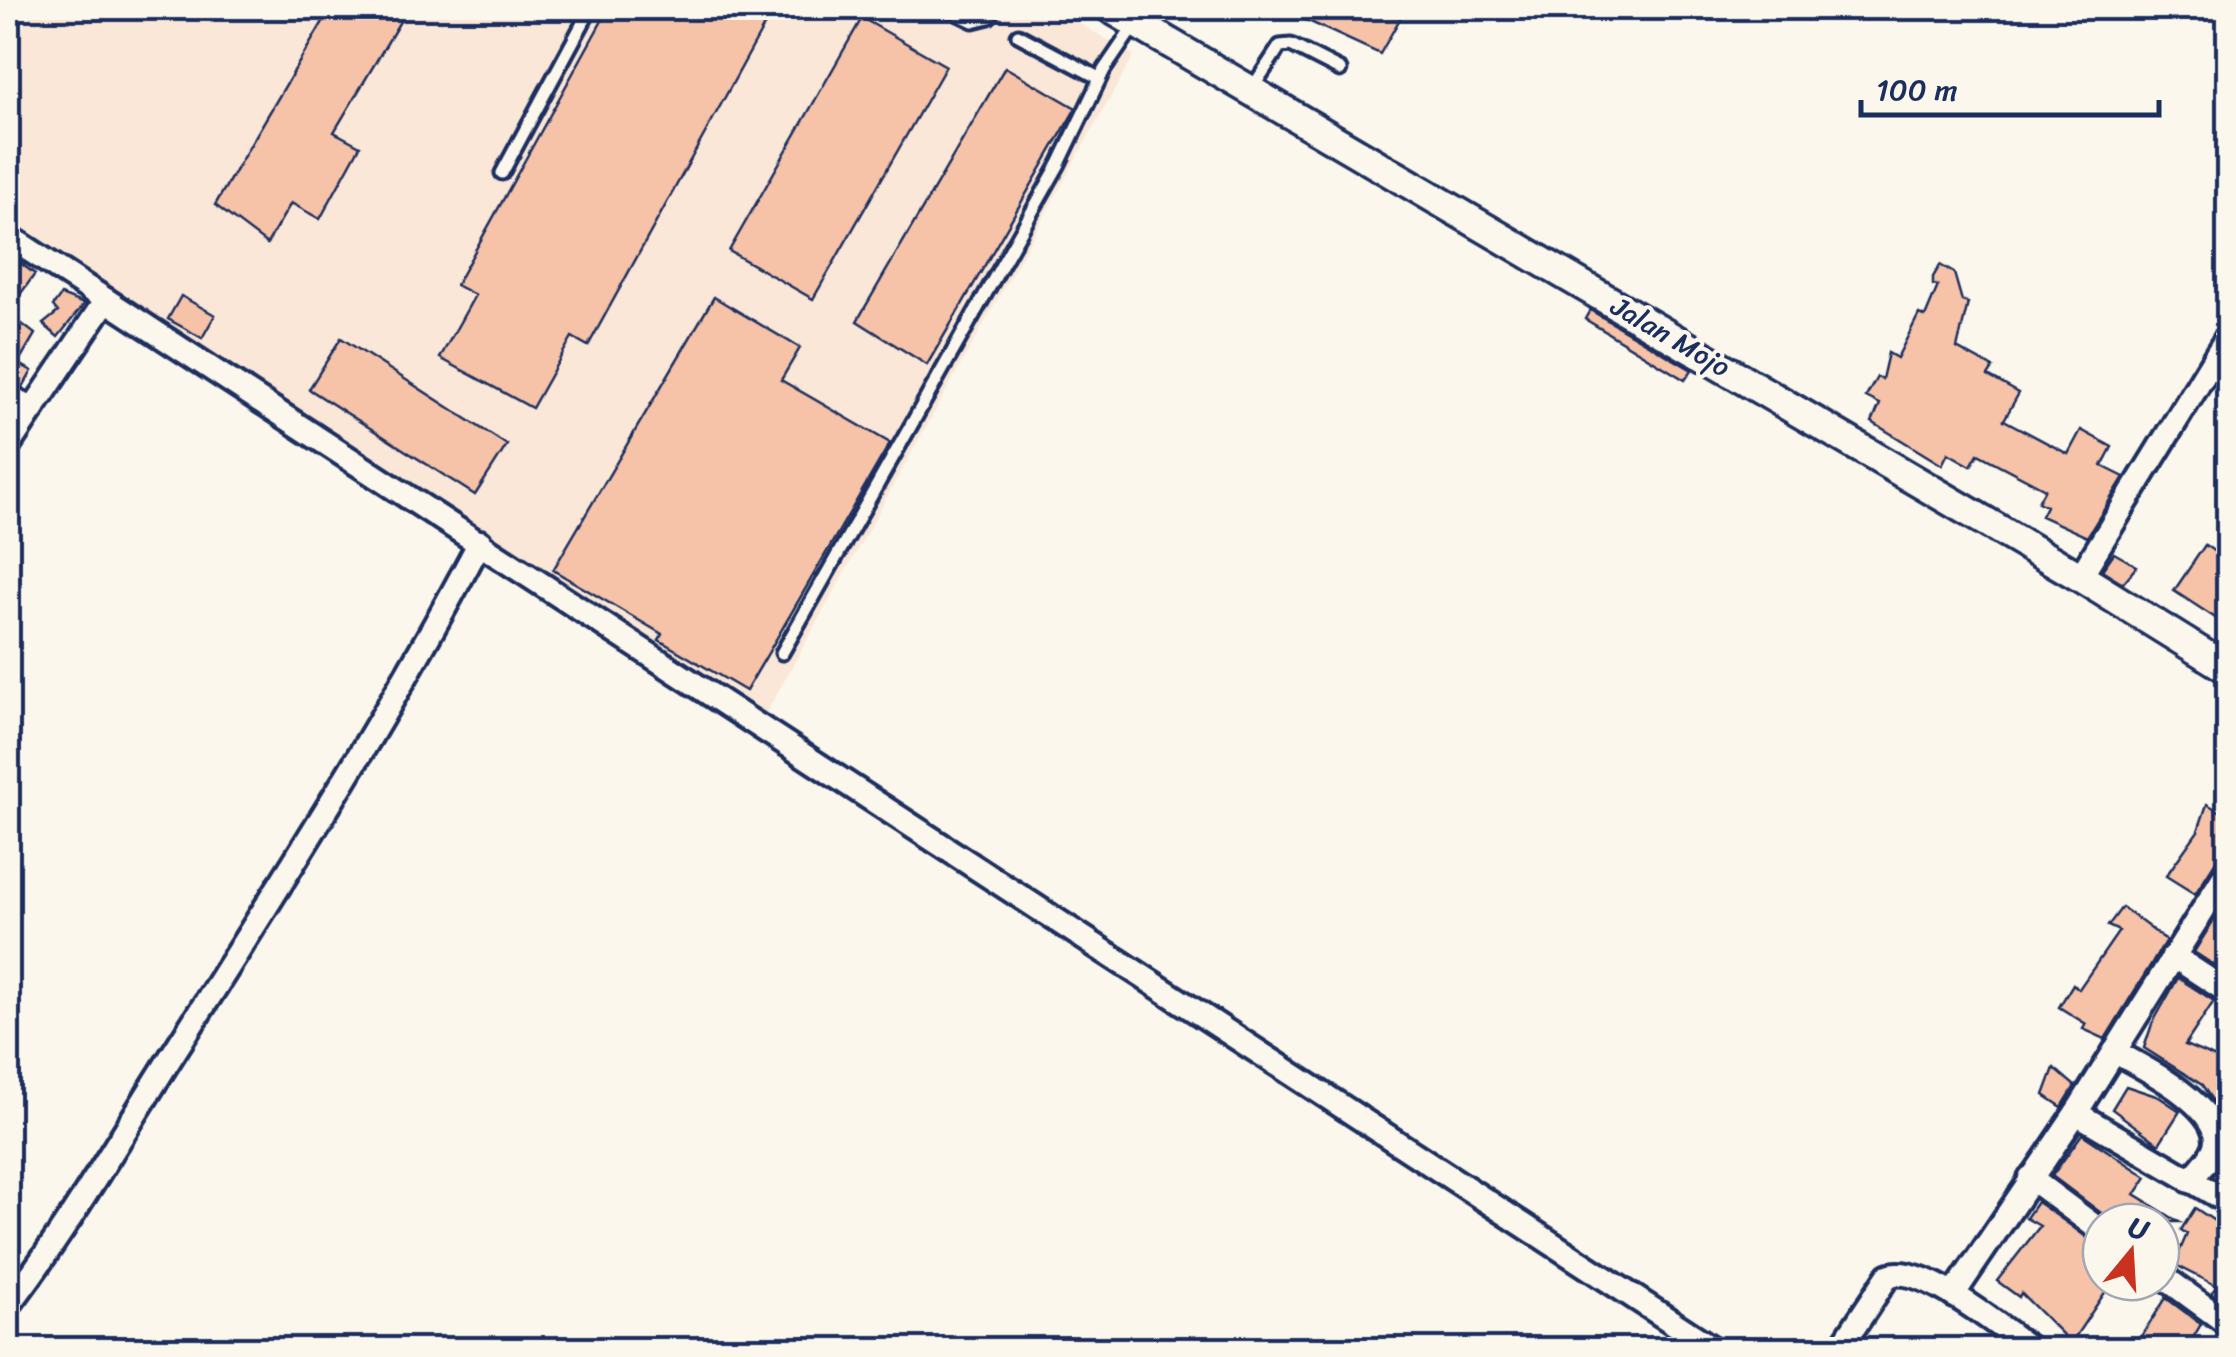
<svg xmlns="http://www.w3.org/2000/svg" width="2236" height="1357" font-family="Sriracha,sans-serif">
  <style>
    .built { fill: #fae7d8 }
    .building { fill: #f7c3a8; stroke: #1b2f5e; stroke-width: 2.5 }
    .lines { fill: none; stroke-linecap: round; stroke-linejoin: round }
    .service-casing { stroke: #1b2f5e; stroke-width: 19 }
    .minor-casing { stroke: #1b2f5e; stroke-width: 30 }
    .tertiary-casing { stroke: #1b2f5e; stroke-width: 35 }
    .service { stroke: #fbf7ec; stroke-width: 11 }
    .minor { stroke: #fbf7ec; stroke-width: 22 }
    .tertiary { stroke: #fbf7ec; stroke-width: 28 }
    .labels { text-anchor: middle; stroke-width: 8; stroke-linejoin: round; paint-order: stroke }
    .street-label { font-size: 28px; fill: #1b2f5e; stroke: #fbf7ec }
  </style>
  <rect width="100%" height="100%" fill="#fbf7ec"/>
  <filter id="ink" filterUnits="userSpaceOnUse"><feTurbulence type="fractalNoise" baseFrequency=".01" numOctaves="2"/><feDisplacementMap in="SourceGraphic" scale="20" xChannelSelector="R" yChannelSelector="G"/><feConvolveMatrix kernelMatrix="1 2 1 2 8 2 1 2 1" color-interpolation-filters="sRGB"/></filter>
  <g filter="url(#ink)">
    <polygon class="built" points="34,8 1052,8 1134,55 761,722 106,299 8,224 8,53"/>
    <g class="building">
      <polygon points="331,8 408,8 334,132 360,146 320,219 291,203 267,244 215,205"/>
      <polygon points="609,8 774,8 588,346 572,337 532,408 440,358 475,295 456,285"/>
      <polygon points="1280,8 1406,8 1380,54"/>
      <polygon points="862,18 946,66 813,299 729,251"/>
      <polygon points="1005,67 1076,108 927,365 857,321"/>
      <polygon points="8,254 35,274 8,311"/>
      <polygon points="1940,265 1954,273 1962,301 1968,303 1957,348 1993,368 1988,376 2019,393 2004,420 2068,454 2081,430 2112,447 2102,466 2124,477 2087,537 2041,516 2046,506 2038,502 2045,489 1978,454 1971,466 1948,453 1942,465 1872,422 1880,404 1866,397 1877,377 1882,379 1888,353 1897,358 1919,314 1925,317 1938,286 1933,285 1933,277"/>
      <polygon points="61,295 84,304 58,337 43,324 58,312 53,306"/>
      <polygon points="181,296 215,315 202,338 168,319"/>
      <polygon points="714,297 800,348 781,380 890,443 746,691 659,640 662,634 553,570"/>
      <polygon points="1590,310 1692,370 1685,380 1585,319"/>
      <polygon points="8,313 35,334 18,363 32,371 23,387 8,380"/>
      <polygon points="341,338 507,445 475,495 309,389"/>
      <polygon points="2205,545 2228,561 2228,602 2217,619 2174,591"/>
      <polygon points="2114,553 2137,566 2123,583 2102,570"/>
      <polygon points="2207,804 2228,816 2228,855 2216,861 2195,894 2166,876 2198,831"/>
      <polygon points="2228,897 2228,956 2220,969 2194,952"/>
      <polygon points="2122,907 2166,940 2105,1039 2083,1029 2086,1024 2059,1007 2073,984 2079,989 2119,931 2108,926"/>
      <polygon points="2178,978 2214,1001 2185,1045 2228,1063 2228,1109 2212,1100 2202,1085 2144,1048 2152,1024"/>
      <polygon points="2054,1068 2075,1086 2062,1107 2044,1095"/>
      <polygon points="2126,1086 2159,1097 2180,1111 2159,1144 2112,1109"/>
      <polygon points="2082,1134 2147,1177 2135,1195 2179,1222 2113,1222 2052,1176"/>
      <polygon points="2037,1202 2101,1246 2101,1282 2112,1282 2071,1343 2021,1293 2019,1297 1997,1281 2040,1226 2026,1218"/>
      <polygon points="2195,1208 2228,1230 2228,1306 2211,1293 2217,1286 2174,1264 2187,1234 2181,1230"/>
      <polygon points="2166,1298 2201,1324 2186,1350 2132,1350"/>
    </g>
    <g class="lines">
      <g class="service-casing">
        <g id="service">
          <polyline points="946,8 973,21 989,17 996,8"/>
          <polyline points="1018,35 1099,78"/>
          <polyline points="1251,90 1280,46 1291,45 1340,70"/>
          <polyline points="502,173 591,8"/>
          <polyline points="782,653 1059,164 1104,70 1136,23"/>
        </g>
      </g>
      <g class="minor-casing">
        <g id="minor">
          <polyline points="8,236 1715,1350"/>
          <polyline points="8,395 32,410 106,300"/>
          <polyline points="8,446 32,410"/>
          <polyline points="2080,577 2228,336"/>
          <polyline points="2173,956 2228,992"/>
          <path d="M2115 1052C2143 1067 2215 1103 2216 1140 2216 1155 2198 1170 2190 1181"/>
          <polyline points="2076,1113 2228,1202"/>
          <polyline points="2030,1178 2101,1231"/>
          <polyline points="2161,1275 2228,1324"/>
          <polyline points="1953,1295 2076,1113 2228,870"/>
          <path d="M8 1306C74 1220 128 1123 187 1032 289 871 391 711 480 542"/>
          <path d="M1839 1350 1888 1276C1921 1261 2004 1330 2032 1350"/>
        </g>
      </g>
      <g class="tertiary-casing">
        <polyline id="tertiary" points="1110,8 2080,577 2228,669"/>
      </g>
      <use href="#service" class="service"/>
      <use href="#minor" class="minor"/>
      <use href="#tertiary" class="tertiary"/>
    </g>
  </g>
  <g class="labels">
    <g class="street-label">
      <text transform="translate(1671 336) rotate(30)" y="10">Jalan Mojo</text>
    </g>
  </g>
  <rect width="2236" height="1357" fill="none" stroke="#fbf7ec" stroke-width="40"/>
  <rect x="20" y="20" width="2196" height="1317" fill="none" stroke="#1b2f5e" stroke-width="4" filter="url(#ink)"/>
  <g transform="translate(2131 1252) rotate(18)"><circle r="48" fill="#fbf7ec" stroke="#a1a7b3" stroke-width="2.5"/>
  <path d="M0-8L18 38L0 25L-18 38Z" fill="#c8321e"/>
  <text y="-15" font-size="28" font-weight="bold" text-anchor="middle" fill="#1b2f5e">U</text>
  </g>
  <path d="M1861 100v15h298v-15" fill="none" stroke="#1b2f5e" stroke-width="5"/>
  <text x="1876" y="100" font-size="30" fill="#1b2f5e" stroke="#fbf7ec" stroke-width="8" paint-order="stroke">100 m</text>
</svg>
